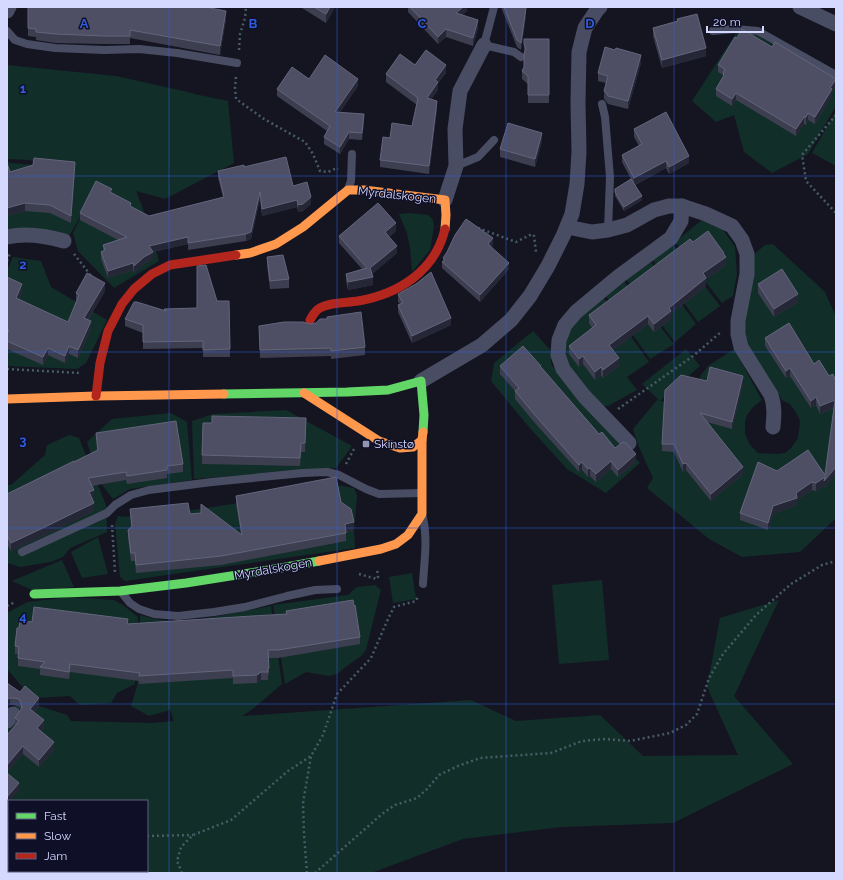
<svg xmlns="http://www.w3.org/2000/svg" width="843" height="880" font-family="Raleway,sans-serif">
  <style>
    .green { fill: #122e29; fill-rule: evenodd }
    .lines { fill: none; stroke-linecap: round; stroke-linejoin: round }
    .path { stroke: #475c64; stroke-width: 2.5; stroke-dasharray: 2 3; stroke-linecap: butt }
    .lane { stroke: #494d63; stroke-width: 8 }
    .street { stroke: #494d63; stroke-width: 15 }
    .fast { stroke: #63d668; stroke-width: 9 }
    .slow { stroke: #ff974d; stroke-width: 9 }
    .jam { stroke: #b3261e; stroke-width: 9 }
    .wall { fill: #3d3f51 }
    .shaded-wall { fill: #262736 }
    .building { fill: #4e4f64; stroke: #63657c }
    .grid { fill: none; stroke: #2f5cdc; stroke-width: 1; stroke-opacity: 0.55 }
    .poi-dot { fill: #9294b2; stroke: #0f1028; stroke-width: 1.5 }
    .labels { text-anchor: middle; stroke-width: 3; stroke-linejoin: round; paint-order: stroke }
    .street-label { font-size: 12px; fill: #d5d9ff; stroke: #0f1028 }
    .poi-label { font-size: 12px; fill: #d5d9ff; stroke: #0f1028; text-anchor: start }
    .grid-label { font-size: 13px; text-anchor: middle; font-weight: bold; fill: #2f5cdc; stroke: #0f1028; stroke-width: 3; stroke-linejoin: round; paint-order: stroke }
  </style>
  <rect width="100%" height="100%" fill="#151522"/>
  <g class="green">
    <polygon points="736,33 756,34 836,85 836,106 808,154 772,173 744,152 734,115 716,122 692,101"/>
    <polygon points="7,65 116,76 192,93 193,93 194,94 228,101 234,163 165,199 136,191 148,222 159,261 114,288 78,251 73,233 84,210 68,238 7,232 7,161 10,163 33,165 33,161 30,160 7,159"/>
    <polygon points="836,111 836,166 812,153"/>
    <polygon points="410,213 428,215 433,220 434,227 430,250 412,272 410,247 407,233 399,214"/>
    <polygon points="702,220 719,224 735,247 737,274 733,296 722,303 675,242"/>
    <polygon points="673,244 720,306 698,322 652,259"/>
    <polygon points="773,244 825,292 836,317 836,518 800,552 742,557 709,539 647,488 653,478 638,445 633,429 658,399 642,384 686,349 700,366 660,401 683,405 696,395 701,375 708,366 734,349 762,400 753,407 747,415 745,421 745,434 750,445 758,453 778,454 785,453 791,448 798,438 800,422 799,418 795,411 790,404 782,400 748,345 745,333 744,321 752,256 765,245"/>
    <polygon points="13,257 41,261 51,287 107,320 86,363 77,369 7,366 7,270"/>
    <polygon points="651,262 696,324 675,342 625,278"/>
    <polygon points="623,280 674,344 650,359 605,295"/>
    <polygon points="603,297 649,362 627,377 637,390 608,406 599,406 560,355 567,335 581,316"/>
    <polygon points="533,331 551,351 551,364 571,389 640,463 606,493 567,469 528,426 491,381 494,363"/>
    <polygon points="286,410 352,446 336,468 194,479 192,421 213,414"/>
    <polygon points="171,413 187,422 192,480 130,489 113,499 99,481 87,442 112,419"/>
    <polygon points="69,435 79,438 106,505 107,532 70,548 63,557 51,562 20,567 7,563 7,485 11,485 45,455 47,445"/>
    <path d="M336 485 354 488 357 496 354 530 355 548 125 581 120 577 115 524 118 516C137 518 156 514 176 512 230 506 283 495 336 485Z"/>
    <polygon points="98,537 108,574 82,578 71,552"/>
    <polygon points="62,560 74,587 34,591 12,581"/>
    <polygon points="412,573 416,599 393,603 389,577"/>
    <polygon points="602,580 609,660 559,664 552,585"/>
    <polygon points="375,585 381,590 366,650 360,657 348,665 337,674 329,676 306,672 285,684 273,605 348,595 357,587"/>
    <polygon points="70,597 114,600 123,605 138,617 135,684 117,693 111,703 80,705 70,696 36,698 24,689 7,669 7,613 27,602"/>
    <path d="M779 600 734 696 793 764 673 823 561 827 463 839 371 873H7V726L19 711 14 706 25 693 39 706 67 715 71 721 153 723 174 721 170 710 149 716 131 706 137 686 140 615 150 618 180 623 271 606 282 684 254 708 242 716 471 700 516 721 600 715 643 756 738 755 707 687 720 618ZM9 801H147V871H9Z"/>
  </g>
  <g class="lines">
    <g class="path">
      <polyline points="239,50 240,34 245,18 246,7"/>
      <polyline points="236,77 235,88 236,99 264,119 305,142 313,154 320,171 328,172 337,168 338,169"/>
      <polyline points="836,115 802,155 806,181 836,213"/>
      <polyline points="478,228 516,242 532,234 534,236 536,252"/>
      <polyline points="74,254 92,277"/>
      <polyline points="7,261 10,253"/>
      <polyline points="7,369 80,373"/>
      <polyline points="618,409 693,356 721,332"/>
      <polyline points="346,464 354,449"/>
      <polyline points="112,525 115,572"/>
      <polyline points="359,574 377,579 378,577 377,569"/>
      <polyline points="7,606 15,602"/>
      <polyline points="147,836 193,835"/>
      <polyline points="7,861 9,857"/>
      <polyline points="182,873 177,861 181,847 193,835 231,820 288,771 311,756"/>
      <polyline points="307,873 304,834 303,803 311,756 323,735 337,694 371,658 388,619 394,607 416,601 418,596"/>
      <polyline points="315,873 382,814 395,805 417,798 427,789 439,775 458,766 480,758 551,753 582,741 605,739 630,741 670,733 686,725 697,714 709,678 723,654 756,615 791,584 822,565 836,561"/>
    </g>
    <g class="lane">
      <polyline points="494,7 484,45 514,52 521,57"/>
      <polyline points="7,31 15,40 27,44 55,48 104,50 139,49 177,53 237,63"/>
      <polyline points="713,31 735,29 758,31 836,75"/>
      <polyline points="602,104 605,117 610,177 608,230"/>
      <polyline points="456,166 478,157 494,140"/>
      <polyline points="348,189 351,181 352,154"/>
      <polyline points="22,552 107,513 115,505 131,495 149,490 212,482 303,473 327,472 339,475 366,489 379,494 422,493"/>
      <path d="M423 584C424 562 428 540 423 518"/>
      <polyline points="122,593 130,603 139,609 154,614 178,616 214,612 245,607 287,596 315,590 337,589"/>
    </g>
    <g class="street">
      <polyline points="800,7 836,24"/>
      <polyline points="7,11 9,7"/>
      <polyline points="445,200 456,166 455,129 460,91 484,45"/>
      <path d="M567 227 592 232 608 230 627 225 654 210 669 206H682L706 214 732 226 742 240 747 254V274L738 321V334L741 347 771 395C775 406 774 416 773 427"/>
      <path d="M7 237C25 233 46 236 64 241"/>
      <polyline points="421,381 482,345 511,320 530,296 548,266 563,236 572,214 577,184 579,152 578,103 579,52 585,28 597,10 600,7"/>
      <polyline points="629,443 584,396 563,369 558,355 559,340 565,325 576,312 618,277 671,238 681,221 682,206"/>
      <polyline points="7,721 13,714"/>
    </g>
    <g class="fast">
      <polyline points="224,394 347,392 388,390 421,381 424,415 423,432"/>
      <polyline points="34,594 120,591 186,583 281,568 319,561"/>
    </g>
    <g class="slow">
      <polyline points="236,255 250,253 276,244 303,227 348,190 364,190 445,200 446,215 445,229"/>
      <polyline points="304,393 379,441 400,448 413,447 422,440 423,432"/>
      <polyline points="7,399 96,396 224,394"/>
      <polyline points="319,561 381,549 396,544 408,535 422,514 422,440"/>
    </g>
    <g class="jam">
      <path d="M310 320C312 316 314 313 317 310 327 302 346 303 358 301 399 294 435 271 445 229"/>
      <polyline points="96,396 100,363 108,331 122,304 134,289 152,274 170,265 236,255"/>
    </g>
  </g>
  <g class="wall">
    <polygon points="302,7 335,7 326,23 302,8"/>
    <polygon points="408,7 467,7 467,11 462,15 478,28 473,46 446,37 438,44 408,12"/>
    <polygon points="501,7 526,7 526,15 521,50 517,47"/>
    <polygon points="226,19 220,55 130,38 130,44 104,44 56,43 36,40 36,37 28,36 28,28"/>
    <polygon points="677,19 706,56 662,68 653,36 653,28 677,21"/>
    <polygon points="524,39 549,39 549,103 528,103 528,84 522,79 522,71 524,67"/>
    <polygon points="615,50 641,63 628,109 608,104 606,101 604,99 604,91 606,83 598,81 598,73"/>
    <polygon points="415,65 446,73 438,83 438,90 431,99 437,108 429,174 380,167 380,160 390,138 412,126 417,105 386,82 386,74"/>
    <polygon points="718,65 832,92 832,96 815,124 808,120 806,125 804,124 796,136 736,100 732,106 716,96 716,89 723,77 723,75 718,72"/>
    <polygon points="309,79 358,86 340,112 364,122 362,140 349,139 340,154 324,144 324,137 327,131 277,96 277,89"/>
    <polygon points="634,129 689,163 669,174 666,168 635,185 642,200 624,211 615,196 615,189 631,179 622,162 622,155 639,146 634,137"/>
    <polygon points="542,141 535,167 500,157 500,149"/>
    <polygon points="7,163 10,172 75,169 71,223 50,213 25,211 7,216"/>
    <polygon points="244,167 293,186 311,204 303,211 298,212 297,207 262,216 260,199 251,239 246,241 188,250 188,244 153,252 153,259 144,264 134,273 133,270 108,278 101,259 101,252 103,251 103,245 118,240 80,220 80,213 112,193 131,207 149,216 223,197 218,178 218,171"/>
    <polygon points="396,231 389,237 397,253 372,274 373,285 348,290 346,281 346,274 362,269 339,243 339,236"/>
    <polygon points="693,242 724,254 726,265 706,279 706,286 671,314 671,319 654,332 648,324 613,350 619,366 603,378 601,375 595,380 583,364 579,367 569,354 569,346 592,328 589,323 589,315"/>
    <polygon points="493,245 491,247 509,269 480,302 442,268 442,262 443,261 443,258"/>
    <polygon points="267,257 289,279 289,288 270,289 267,265"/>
    <polygon points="7,277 22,292 19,299 68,322 77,301 76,301 76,293 105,291 88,320 91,329 78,358 69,354 65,363 48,355 43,365 7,349"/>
    <polygon points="758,284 798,302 774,317 758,293"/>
    <polygon points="398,294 451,325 412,343 398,312 398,305 400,304 398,302"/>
    <polygon points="217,301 229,301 230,357 203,357 203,348 143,349 143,333 125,326 125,319 164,311 164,309 197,308"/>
    <polygon points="789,323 814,364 819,360 829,376 833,374 836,382 836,474 824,488 824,485 816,491 812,490 797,500 797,505 773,514 768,530 740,520 740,513 758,462 777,471 808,450 825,475 834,408 820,414 816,405 811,408 790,376 786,378 765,346 765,338"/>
    <polygon points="259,326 365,347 365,355 331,359 331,356 260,358"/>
    <polygon points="500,366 541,367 599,434 615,448 636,462 618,477 611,469 596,482 590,476 588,477 582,470 579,472 534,422 515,399 515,391 500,374"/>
    <polygon points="707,381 743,384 732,429 707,422 743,474 711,501 686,470 683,472 674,452 662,451 662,444"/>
    <polygon points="306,418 305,452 301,452 300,466 202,464 203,423 212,423"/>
    <polygon points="96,433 183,464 183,472 167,474 167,478 127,484 126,480 92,486 94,498 92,499 94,511 53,531 45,535 11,551 7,544 7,494 97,450"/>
    <polygon points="236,496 341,502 354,530 346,532 346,541 221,565 136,573 135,561 131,561 128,538 128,530 131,527 130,509 190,514 241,534 236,504"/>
    <polygon points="286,611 360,637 360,644 278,658 268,658 269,675 268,675 268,680 261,680 257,683 233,684 233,678 139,684 139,681 70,672 69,679 40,675 40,669 18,666 18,654 15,654 15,646 19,628 32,622 128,624 286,614"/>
    <polygon points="7,683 39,706 34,712 44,728 41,731 54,750 39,767 23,754 7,772 7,735 15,726 15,718 21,710 19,707 14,705 10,705"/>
  </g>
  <g class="shaded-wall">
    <polygon points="330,7 335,7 326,23 326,14"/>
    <polygon points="463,7 467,7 467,11 456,21 456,13"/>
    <polygon points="526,8 526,15 521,50 521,43"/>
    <polygon points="226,11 226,19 220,55 220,46"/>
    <polygon points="478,20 478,28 473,46 473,38"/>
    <polygon points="446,29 446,37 438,44 438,37"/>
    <polygon points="706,48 706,56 662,68 662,60"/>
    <polygon points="641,55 641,63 628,109 628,101"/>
    <polygon points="446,65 446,73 438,83 438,90 427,106 427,98 435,80"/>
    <polygon points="358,79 358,86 335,119 335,112"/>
    <polygon points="836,79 836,86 832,92 832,96 815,124 815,117 830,88"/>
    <polygon points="736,93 736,100 732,106 732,99"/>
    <polygon points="437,101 437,108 429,174 429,166"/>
    <polygon points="808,113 808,120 806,125 806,117"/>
    <polygon points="364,114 364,122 362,140 362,133"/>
    <polygon points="804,117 804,124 796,136 796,129"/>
    <polygon points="349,132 349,139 340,154 340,147"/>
    <polygon points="542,133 542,141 535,167 535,159"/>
    <polygon points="689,156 689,163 669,174 669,167"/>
    <polygon points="666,161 666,168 634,185 634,178"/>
    <polygon points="75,162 75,169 71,223 71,216"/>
    <polygon points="260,192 260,199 251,239 246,241 246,234"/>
    <polygon points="642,196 642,200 624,211 624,207"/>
    <polygon points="311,197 311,204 303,211 298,212 298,205"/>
    <polygon points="297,200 297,207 262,216 262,209"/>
    <polygon points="25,203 25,211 7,216 7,208"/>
    <polygon points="396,223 396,231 385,240 385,232"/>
    <polygon points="188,237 188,244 153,252 153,259 144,264 134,273 134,266 149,246"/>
    <polygon points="493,238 493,245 488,251 488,244"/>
    <polygon points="397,246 397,253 370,276 370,268"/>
    <polygon points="724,253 724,258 726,257 726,265 706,279 706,286 671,314 671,319 654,332 654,324 703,273"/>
    <polygon points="133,263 133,270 108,278 108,271"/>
    <polygon points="509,263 509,269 480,302 480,295"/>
    <polygon points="373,277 373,285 348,290 348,282"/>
    <polygon points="105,283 105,291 84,326 84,318"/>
    <polygon points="22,284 22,292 16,306 16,298"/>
    <polygon points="798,294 798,302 774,317 774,309"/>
    <polygon points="648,316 648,324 609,353 609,345"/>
    <polygon points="451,318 451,325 412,343 412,336"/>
    <polygon points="91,321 91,329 78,358 78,350"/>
    <polygon points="69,346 69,354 65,363 65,356"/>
    <polygon points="48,348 48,355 43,365 43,357"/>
    <polygon points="583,356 583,364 579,367 579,359"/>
    <polygon points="619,358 619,366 603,378 603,370"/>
    <polygon points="601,367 601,375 595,380 595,372"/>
    <polygon points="790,368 790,376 786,378 786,371"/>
    <polygon points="743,376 743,384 732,429 732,422"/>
    <polygon points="816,397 816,405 811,408 811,401"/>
    <polygon points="835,400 835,407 820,414 820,406"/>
    <polygon points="636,454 636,462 618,477 618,470"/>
    <polygon points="611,461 611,469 596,482 596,474"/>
    <polygon points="582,462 582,470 579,472 579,465"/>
    <polygon points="686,463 686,470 683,472 683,464"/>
    <polygon points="743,467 743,474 711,501 711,494"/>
    <polygon points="836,467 836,474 824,488 824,485 816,491 816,483"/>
    <polygon points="590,468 590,476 588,477 588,469"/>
    <polygon points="812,482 812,490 797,500 797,505 773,514 768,530 768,523 773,506 796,493"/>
    <polygon points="94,490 94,498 89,500 89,492"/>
    <polygon points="94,503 94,511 53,531 45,535 11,551 11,543"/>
    <polygon points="354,522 354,530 345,532 345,524"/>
    <polygon points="261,672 261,680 257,683 257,675"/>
    <polygon points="10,698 10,705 7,708 7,700"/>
    <polygon points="39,698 39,706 30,716 30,709"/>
    <polygon points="44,720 44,728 37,736 37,728"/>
    <polygon points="54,742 54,750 39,767 39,760"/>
    <polygon points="23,746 23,754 7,772 7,765"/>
    <polygon points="19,783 19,791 10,801 9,801 9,803 7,805 7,797"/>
  </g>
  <g class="building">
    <polygon points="28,7 205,7 226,11 220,46 130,30 130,36 104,36 56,34 36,32 36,29 28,28"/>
    <polygon points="314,7 330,7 326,14"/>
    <polygon points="410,7 463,7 456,13 478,20 473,38 446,29 438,37"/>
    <polygon points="504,7 526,7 526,8 521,43 517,40"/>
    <polygon points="697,14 706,48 662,60 653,28 678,21 677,19"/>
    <polygon points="742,29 772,47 775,42 836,79 830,88 832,89 815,117 808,113 806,117 804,117 796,129 736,93 732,99 716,89 724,75 723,74 725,69 718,65 735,37 737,38"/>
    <polygon points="524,39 549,39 549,95 528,95 528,76 522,71 524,67 524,53 526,49 524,44"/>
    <polygon points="605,47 615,50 616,48 641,55 628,101 608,96 606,92 604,91 608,76 598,73"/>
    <polygon points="426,50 446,65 435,80 438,82 427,98 437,101 429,166 380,160 383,137 390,138 392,123 412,126 418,98 386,74 400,54 415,65"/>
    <polygon points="325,55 358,79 335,112 364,114 362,133 349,132 340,147 324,137 330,126 277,89 292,67 309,79"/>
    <polygon points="666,112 689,156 669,167 666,161 634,178 622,155 642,144 634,129"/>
    <polygon points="508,123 542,133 535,159 500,149"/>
    <polygon points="286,157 293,186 307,182 311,197 303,204 298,205 297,200 262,209 260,192 251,232 246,234 188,243 188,237 149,246 153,252 144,257 134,266 133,263 108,271 101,252 105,250 103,245 127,237 80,213 96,181 112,189 110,192 131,203 130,206 149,216 224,197 218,171 244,165 244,167"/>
    <polygon points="34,158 75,162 71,216 50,205 25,203 7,208 7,163 10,172 33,165"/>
    <polygon points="631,179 642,196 624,207 615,192 615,189"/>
    <polygon points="378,203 396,223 385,232 397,246 370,268 373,277 348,282 346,274 367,268 339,236"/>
    <polygon points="466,219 493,238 488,244 509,263 480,295 442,262 445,260 443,258 447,252 455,235"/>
    <polygon points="708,231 724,253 723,253 726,257 703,273 706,278 669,308 671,311 654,324 648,316 609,345 619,358 603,370 601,367 595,372 583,356 579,359 569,346 596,325 589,315 690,239 693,242"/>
    <polygon points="283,255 289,279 270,281 267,257"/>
    <polygon points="206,265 217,301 229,301 230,349 203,350 203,341 143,342 143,325 125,319 134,302 137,302 166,311 164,309 197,308 197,266"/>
    <polygon points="782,269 798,294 774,309 758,284"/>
    <polygon points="431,272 451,318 412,336 398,305 403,303 398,294 416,284"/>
    <polygon points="87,273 105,283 84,318 91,321 78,350 69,346 65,356 48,348 43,357 7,341 7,334 9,330 7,329 7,277 22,284 16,298 68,322 79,295 76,293"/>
    <polygon points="361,312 365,347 331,351 331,348 260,350 259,326 284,322 303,322 310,324 316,323 320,319 327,319 327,317"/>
    <polygon points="789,323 814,364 819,360 829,376 833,374 836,382 836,467 824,481 825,477 816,483 812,482 796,493 797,498 773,506 768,523 740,513 758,462 777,471 808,450 825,475 835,400 820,406 816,397 811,401 790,368 786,371 765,338"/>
    <polygon points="523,346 541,366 540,366 599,434 602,432 615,448 623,442 627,444 636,454 618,470 611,461 596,474 590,468 588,469 582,462 579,465 534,414 515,391 519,388 500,366"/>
    <polygon points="710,367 743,376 732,422 700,413 743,467 711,494 686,463 683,464 674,444 662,444 665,390 681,375 707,381"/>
    <polygon points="212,416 306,418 305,443 301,443 300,458 202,455 203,423 212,423"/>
    <polygon points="176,421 183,464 167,466 167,470 127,476 126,472 88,478 94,490 89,492 94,503 53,523 45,527 11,543 7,535 7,494 74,461 74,462 98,450 96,433"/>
    <polygon points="336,477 341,502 351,509 354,522 345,524 346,533 221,556 136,565 135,553 131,553 128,530 132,526 130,509 188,503 190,514 201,513 201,504 242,535 236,496"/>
    <polygon points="353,600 354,606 355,605 360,637 278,650 268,650 269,668 268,668 268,672 261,672 257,675 233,676 233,670 139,676 140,673 70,664 69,672 40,667 45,662 18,658 19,647 15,646 17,628 19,628 20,620 32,622 34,607 128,619 127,624 252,616 287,614 286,611"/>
    <polygon points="7,683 20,692 25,686 39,698 30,709 44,720 37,728 54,742 39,760 23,746 7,765 7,735 19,721 15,718 22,708 21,703 19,699 14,698 10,698 7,700"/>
    <polygon points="7,773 19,783 7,797"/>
  </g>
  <path class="grid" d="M169 7V873M337 7V873M506 7V873M674 7V873M7 176H836M7 352H836M7 528H836M7 704H836"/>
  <rect class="poi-dot" x="362" y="440" width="8" height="8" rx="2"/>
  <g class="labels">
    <g class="street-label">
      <text transform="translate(397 195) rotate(6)" y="4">Myrdalskogen</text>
      <text transform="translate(273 569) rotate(-10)" y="4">Myrdalskogen</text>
    </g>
    <g class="poi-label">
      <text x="374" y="448">Skinstø</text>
    </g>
  </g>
  <g class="grid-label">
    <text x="84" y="28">A</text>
    <text x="253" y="28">B</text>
    <text x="422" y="28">C</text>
    <text x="590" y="28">D</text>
    <text x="23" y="93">1</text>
    <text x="23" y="269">2</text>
    <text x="23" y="445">3</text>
    <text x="23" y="621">4</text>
  </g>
  <rect width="843" height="880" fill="none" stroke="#d5d9ff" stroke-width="16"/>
  <rect x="8" y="800" width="140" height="72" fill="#0f1028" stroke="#5e607e"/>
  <rect x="16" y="813" width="20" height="6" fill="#63d668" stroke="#5e607e"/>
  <text x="44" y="820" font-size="12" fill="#d5d9ff">Fast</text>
  <rect x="16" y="833" width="20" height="6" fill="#ff974d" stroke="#5e607e"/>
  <text x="44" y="840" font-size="12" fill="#d5d9ff">Slow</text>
  <rect x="16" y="853" width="20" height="6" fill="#b3261e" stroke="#5e607e"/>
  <text x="44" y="860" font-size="12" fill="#d5d9ff">Jam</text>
  <path d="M707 26v6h56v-6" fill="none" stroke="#d5d9ff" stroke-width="2"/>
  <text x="713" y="26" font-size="12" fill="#d5d9ff" stroke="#0f1028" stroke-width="3" paint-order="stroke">20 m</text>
</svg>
